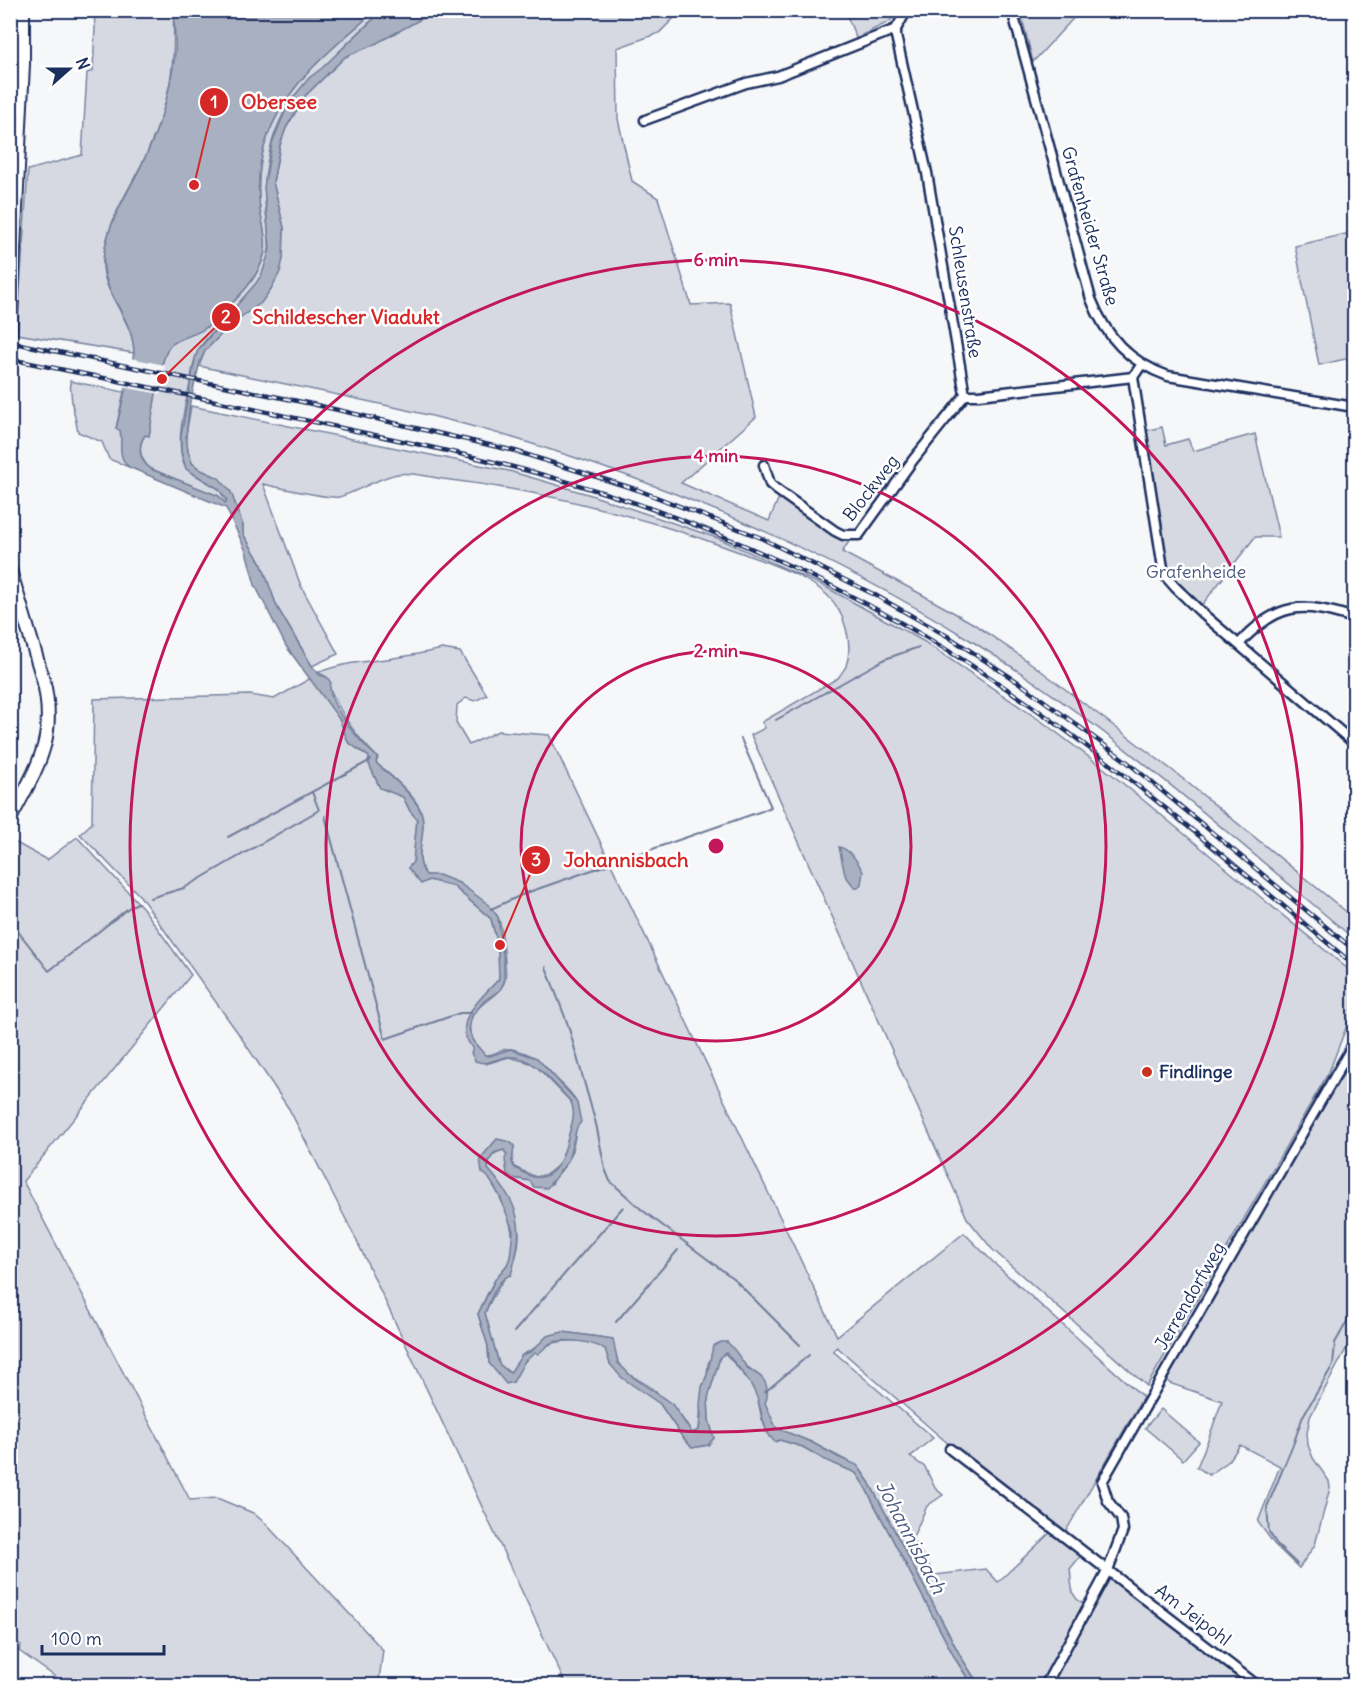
<svg xmlns="http://www.w3.org/2000/svg" width="1365" height="1696" font-family="Delius,sans-serif">
  <style>
    .green { fill: #d6d9e2; stroke: #7884a0; stroke-width: 1.5 }
    .water { fill: #a9b0c1; stroke: #707c99; stroke-width: 1.5 }
    .pier { fill: #f6f7f9 }
    .lines { fill: none; stroke-linecap: round; stroke-linejoin: round }
    .stream { stroke: #707c99; stroke-width: 2 }
    .street-casing { stroke: #1b2f5e; stroke-width: 13 }
    .secondary-casing { stroke: #1b2f5e; stroke-width: 16 }
    .street { stroke: #fff; stroke-width: 8 }
    .secondary { stroke: #fff; stroke-width: 12 }
    .rail-casing { stroke: #1b2f5e; stroke-width: 4.5 }
    .rail { stroke: #fff; stroke-width: 2; stroke-dasharray: 7; stroke-linecap: butt }
    .ring { fill: none; stroke: #c2185b; stroke-width: 3 }
    .poi-dot { fill: #c8321e; stroke: #fff; stroke-width: 2 }
    .labels { text-anchor: middle; stroke-width: 5; stroke-linejoin: round; paint-order: stroke }
    .street-label { font-size: 18px; fill: #1b2f5e; stroke: #fff }
    .park-label { font-size: 18px; fill: #4a5a7f; stroke: #fff }
    .poi-label { font-size: 18px; font-weight: bold; fill: #1b2f5e; stroke: #fff; text-anchor: start }
    .water-label { font-size: 20px; font-style: italic; fill: #4d5c81; stroke: #fff }
    .centre { fill: #c2185b; stroke: #fff; stroke-width: 3 }
    .ring-label { font-size: 18px; text-anchor: middle; font-weight: bold; fill: #c2185b; stroke: #fff; stroke-width: 5; stroke-linejoin: round; paint-order: stroke }
    .leader { fill: none; stroke: #d62828; stroke-width: 2 }
    .callout-dot { fill: #d62828; stroke: #fff; stroke-width: 2 }
    .mark-label { font-size: 18px; text-anchor: middle; font-weight: bold; fill: #fff }
    .callout-label { font-size: 20px; text-anchor: middle; font-weight: bold; fill: #d62828; stroke: #fff; stroke-width: 5; stroke-linejoin: round; paint-order: stroke }
  </style>
  <rect width="100%" height="100%" fill="#f6f7f9"/>
  <filter id="ink" filterUnits="userSpaceOnUse"><feTurbulence type="fractalNoise" baseFrequency=".0167" numOctaves="2"/><feDisplacementMap in="SourceGraphic" scale="12" xChannelSelector="R" yChannelSelector="G"/><feConvolveMatrix kernelMatrix="1 2 1 2 8 2 1 2 1" color-interpolation-filters="sRGB"/></filter>
  <g filter="url(#ink)">
    <g class="green">
      <polygon points="1020,10 1080,10 1080,11 1033,62"/>
      <path d="M94 11H173C176 66 170 102 147 153 130 190 108 217 103 259 100 294 134 318 134 353L17 334 28 170 82 155 87 73 93 71 95 27Z"/>
      <path d="M375 11H382C362 29 342 48 323 68 311 80 299 87 289 104 272 131 263 168 265 200 266 228 276 248 261 276 246 304 216 322 199 349 193 359 192 373 190 384 185 406 171 455 190 472L219 489 227 502 225 503 214 495 149 468C140 458 137 446 145 435H149C153 417 159 356 171 345 182 336 198 335 208 326 230 305 259 282 265 251 267 237 262 223 260 210 257 187 259 160 267 138 287 82 332 49 375 11Z"/>
      <path d="M436 11H685L680 12 659 33 617 48 618 119 632 181 658 198 691 305 730 303 756 417 681 483 769 521 780 495 832 535 850 540 842 552 919 593 974 624 1032 664 1172 770 1354 918V939C1230 835 1108 725 970 640 830 553 677 488 520 440 415 408 306 389 199 366L205 351 231 324 241 316 283 259 284 228 273 182 280 145 286 128 305 96 345 57Z"/>
      <polygon points="845,11 900,11 889,22 862,35 863,38 857,40"/>
      <polygon points="1354,232 1354,357 1319,365 1295,246"/>
      <path d="M70 381 124 392 116 428 121 430C124 442 118 457 129 467L109 459 102 442 78 432 72 403Z"/>
      <path d="M191 406 509 471 591 495 720 539 822 585 923 641 1044 723 1114 776 1354 974V1007L1329 1072 1147 1386 992 1249 967 1218 751 735 765 728 762 722 838 678C841 674 844 670 846 666 854 644 844 610 827 595 804 574 770 564 742 553 645 517 546 491 443 479 431 477 410 472 398 474 379 477 358 492 339 497 329 499 277 487 263 484L301 586 338 654 312 666 277 607 262 565 243 534V526L235 503 215 476 201 470 192 463 188 451 186 435Z"/>
      <polygon points="1162,427 1166,445 1188,439 1193,451 1255,434 1279,537 1255,537 1202,605 1173,577 1166,561 1145,431"/>
      <path d="M442 649 460 652 487 695 475 701 466 698 457 705 456 723 469 745 498 731 549 735 837 1336 964 1233 997 1266 1143 1397 1066 1531 1029 1503 997 1482 944 1440 837 1347 833 1351 933 1438 910 1457 925 1467 935 1488 943 1495 927 1506 912 1539 935 1575 986 1569 998 1582 1053 1530 1082 1554 1070 1569C1072 1581 1069 1599 1084 1603L1040 1685H979L961 1657 869 1482 861 1470 845 1460 811 1442 776 1428 765 1403 761 1377 745 1365 727 1342 708 1363 707 1375 702 1388 699 1430 692 1433 680 1415 668 1402 649 1386 630 1375 618 1363 612 1339 563 1332 522 1355 510 1373 499 1364 485 1313C491 1298 499 1286 508 1273 531 1235 515 1200 488 1169 489 1158 493 1152 504 1150L507 1155 513 1178 552 1184C556 1175 563 1169 568 1161 575 1148 581 1108 572 1095 567 1088 559 1082 553 1075 541 1061 532 1053 512 1049 496 1046 485 1070 472 1039 459 1005 499 1002 505 980 507 973 502 924 498 917 496 913 489 908 485 905 468 888 451 876 426 875 412 856 427 836 422 815 419 798 389 774 376 763L378 758C350 730 339 711 324 675L317 673C345 661 371 662 400 657 414 655 428 652 442 649Z"/>
      <path d="M311 678 340 720 348 742 369 757V764L380 788 403 797 410 811 417 819 413 862 429 880 453 886 491 919 498 945 499 979 474 1007 467 1018 473 1049 486 1064 509 1057 534 1064 571 1102 574 1109V1119L562 1162 547 1174 536 1177 514 1167 512 1162 514 1146 510 1142 497 1139 480 1159C494 1189 524 1228 508 1263 506 1268 500 1272 497 1277 489 1288 484 1302 478 1314L488 1346 489 1363 513 1382C517 1375 520 1366 525 1361 546 1338 579 1336 605 1348L610 1364 660 1404 681 1435 692 1448 708 1445 714 1438 709 1420 708 1398 720 1357 725 1353 750 1382 757 1396 762 1419 769 1437 803 1447 824 1459 856 1473 864 1485 956 1660 972 1685H566L355 1237 289 1109 238 1033 140 896 80 834 92 823 94 699 250 695 274 699Z"/>
      <polygon points="77,837 143,908 191,975 23,1181 190,1500 217,1498 253,1513 265,1523 383,1650 379,1680 374,1685 67,1685 19,1651 21,1645 11,1639 11,840 47,860"/>
      <polygon points="1354,1058 1354,1334 1310,1417 1307,1433 1308,1445 1313,1458 1329,1481 1330,1488 1315,1545 1299,1568 1274,1544 1258,1522 1280,1466 1240,1445 1229,1461 1209,1475 1197,1467 1208,1440 1222,1401 1169,1383 1166,1375 1332,1092"/>
      <polygon points="1161,1409 1199,1442 1183,1460 1145,1428"/>
      <polygon points="1109,1576 1253,1686 1048,1686"/>
    </g>
    <g class="water">
      <path d="M173 11H375C332 49 287 82 267 138 259 160 257 186 260 210 262 223 267 237 265 251 259 282 230 305 208 326 198 335 182 336 171 345 159 356 153 417 149 436L145 435C137 447 139 462 153 470L219 496 225 503 227 501 219 489 186 469 181 451V435L195 359 198 350 256 283 262 274 270 249 264 187 272 143 282 119 288 104 309 78 322 68 382 11H436L375 44 345 57 305 96 286 128 280 145 273 182 284 228 283 259 280 272 271 289 261 303 231 324 205 351 200 362 190 402 186 435 188 451 192 463 201 470 219 478 231 492 243 526V534L262 565 277 607 312 666 320 675 327 677 331 683C324 702 363 745 377 757L376 763C389 775 419 799 422 816 427 836 412 857 426 875H439L459 883 488 904 498 917 504 963V982L500 990 484 1001 472 1016 469 1029 473 1041 485 1055 490 1056 510 1049 537 1058 573 1097 577 1103 581 1122 577 1127 568 1161 547 1188 534 1187 530 1181 513 1178 507 1174 505 1159 507 1155 504 1150 494 1153 489 1161 488 1169C521 1207 525 1226 511 1275 497 1278 490 1301 485 1313L499 1364 510 1373 522 1355 532 1351 547 1336 563 1332 613 1339 618 1363 630 1375 672 1404 692 1433 699 1430 701 1416 700 1405 702 1387 707 1375 713 1346 721 1342H727C735 1349 739 1356 745 1365 749 1371 755 1372 761 1377 768 1383 769 1396 765 1403L776 1428 811 1442 838 1457 857 1465 869 1482 961 1657 979 1685H972L956 1660 864 1485 856 1473 823 1459 803 1447 780 1440 775 1442C761 1430 763 1410 756 1395 750 1379 737 1366 726 1353L720 1357 708 1398 709 1420 714 1438 708 1445 692 1448 681 1435 660 1404 621 1377 610 1364 605 1349C591 1342 569 1338 553 1342 548 1344 543 1350 538 1354L535 1353 525 1361 513 1382 506 1384 489 1363 488 1346 478 1314 496 1278 507 1265 510 1257 513 1231 500 1196 488 1177 482 1172 480 1159 497 1139 510 1142 514 1146 512 1162 514 1167C519 1170 528 1176 535 1177 558 1180 565 1150 569 1134 572 1123 576 1113 571 1102 555 1085 533 1054 507 1057 493 1059 490 1066 475 1061L471 1053 473 1048C449 1024 482 997 499 979L498 945 491 919 453 886 429 880 421 884 408 868 413 862 417 819 410 811 403 797 380 788 369 764V757L348 742 340 720 286 646 255 585 246 551 226 508 129 467C116 456 123 443 120 430L116 429 134 353C134 317 99 292 104 254 109 219 128 193 143 162 160 127 171 90 175 52 176 38 174 24 173 11Z"/>
      <path d="M839 847C850 849 859 863 863 872L861 884 858 888H855L845 875Z"/>
    </g>
    <polygon class="pier" points="130,358 165,365 160,394 123,387"/>
    <g class="lines">
      <g class="stream">
        <polyline points="776,720 885,659 919,647"/>
        <polyline points="325,816 385,1039 460,1013 472,1013"/>
        <polyline points="228,837 371,760"/>
        <polyline points="150,898 184,888 319,810 312,792"/>
        <polyline points="491,909 526,893 762,811 771,807 741,739"/>
        <polyline points="10,921 49,971 131,906 138,903"/>
        <polyline points="546,967 568,1025 596,1124 605,1169 610,1181 642,1210 734,1279 800,1345"/>
        <polyline points="616,1322 678,1250"/>
        <polyline points="514,1332 623,1207"/>
        <polyline points="765,1392 809,1355"/>
        <polyline points="1297,1564 1278,1546 1269,1532 1267,1507 1294,1442 1303,1416 1333,1365 1335,1343 1354,1309"/>
      </g>
      <g class="street-casing">
        <g id="street">
          <polyline points="907,10 896,29 896,36 927,173 965,395"/>
          <path d="M1012 10 1091 299C1106 337 1129 362 1168 376L1354 407"/>
          <polyline points="645,120 746,83 778,76 896,29"/>
          <polyline points="1142,364 1133,377 1163,568 1167,578 1175,587 1204,615 1354,743"/>
          <polyline points="965,395 979,395 1133,377"/>
          <polyline points="764,465 770,484 777,490 835,531 843,535 859,535 913,460 965,395"/>
          <path d="M1239 644C1278 601 1303 602 1354 618"/>
          <polyline points="950,1449 1258,1686"/>
          <polyline points="1045,1686 1108,1570 1123,1530 1121,1518 1108,1501 1102,1482 1354,1043"/>
        </g>
      </g>
      <g class="secondary-casing">
        <g id="secondary">
          <polyline points="10,332 23,64 23,10"/>
          <path d="M10 570 43 679C58 739 37 767 10 819"/>
        </g>
      </g>
      <use href="#street" class="street"/>
      <use href="#secondary" class="secondary"/>
      <g class="rail-casing">
        <g id="rail">
          <polyline points="10,342 312,404 515,451 638,490 759,537 875,595 949,637 1021,684 1126,761 1354,950"/>
          <path d="M10 359C124 382 237 405 351 430 446 450 542 471 635 503 728 535 818 576 903 624 1068 717 1209 845 1354 965"/>
        </g>
      </g>
      <use href="#rail" class="rail"/>
    </g>
  </g>
  <g class="ring">
    <circle cx="716" cy="846" r="195"/>
    <circle cx="716" cy="846" r="390"/>
    <circle cx="716" cy="846" r="586"/>
  </g>
  <circle class="poi-dot" cx="1147" cy="1072" r="6"/>
  <g class="labels">
    <g class="street-label">
      <text transform="translate(1090 226) rotate(74)" y="6">Grafenheider Straße</text>
      <text transform="translate(965 292) rotate(81)" y="6">Schleusenstraße</text>
      <text transform="translate(871 488) rotate(-52)" y="6">Blockweg</text>
      <text transform="translate(1190 1296) rotate(-60)" y="6">Jerrendorfweg</text>
      <text transform="translate(1193 1615) rotate(37)" y="6">Am Jeipohl</text>
    </g>
    <g class="park-label">
      <text x="1196" y="578">Grafenheide</text>
    </g>
    <g class="poi-label">
      <text x="1159" y="1078">Findlinge</text>
    </g>
    <g class="water-label">
      <text transform="translate(911 1537) rotate(62)" y="7">Johannisbach</text>
    </g>
  </g>
  <circle cx="716" cy="846" r="9" class="centre"/>
  <g class="ring-label">
    <text x="716" y="266">6 min</text>
    <text x="716" y="462">4 min</text>
    <text x="716" y="657">2 min</text>
  </g>
  <path class="leader" d="M194 185L214 102M162 379L226 317M500 945L536 860"/>
  <g class="callout-dot">
    <circle cx="194" cy="185" r="6"/>
    <circle cx="162" cy="379" r="6"/>
    <circle cx="500" cy="945" r="6"/>
    <circle cx="214" cy="102" r="15"/>
    <circle cx="226" cy="317" r="15"/>
    <circle cx="536" cy="860" r="15"/>
  </g>
  <g class="mark-label">
    <text x="214" y="108">1</text>
    <text x="226" y="323">2</text>
    <text x="536" y="866">3</text>
  </g>
  <g class="callout-label">
    <text x="279" y="109">Obersee</text>
    <text x="346" y="324">Schildescher Viadukt</text>
    <text x="626" y="867">Johannisbach</text>
  </g>
  <rect width="1365" height="1696" fill="none" stroke="#fff" stroke-width="36"/>
  <rect x="18" y="18" width="1329" height="1660" fill="none" stroke="#1b2f5e" stroke-width="2" filter="url(#ink)"/>
  <g transform="translate(69 69) rotate(69)" stroke="#ffffff" stroke-width="4.5" paint-order="stroke">
  <path d="M0-4.5L10 22L0 15L-10 22Z" fill="#1b2f5e"/>
  <text y="-9" font-size="16" font-weight="bold" text-anchor="middle" fill="#1b2f5e">N</text>
  </g>
  <path d="M42 1645v9h122v-9" fill="none" stroke="#1b2f5e" stroke-width="3"/>
  <text x="51" y="1645" font-size="18" fill="#1b2f5e" stroke="#ffffff" stroke-width="4.5" paint-order="stroke">100 m</text>
</svg>
